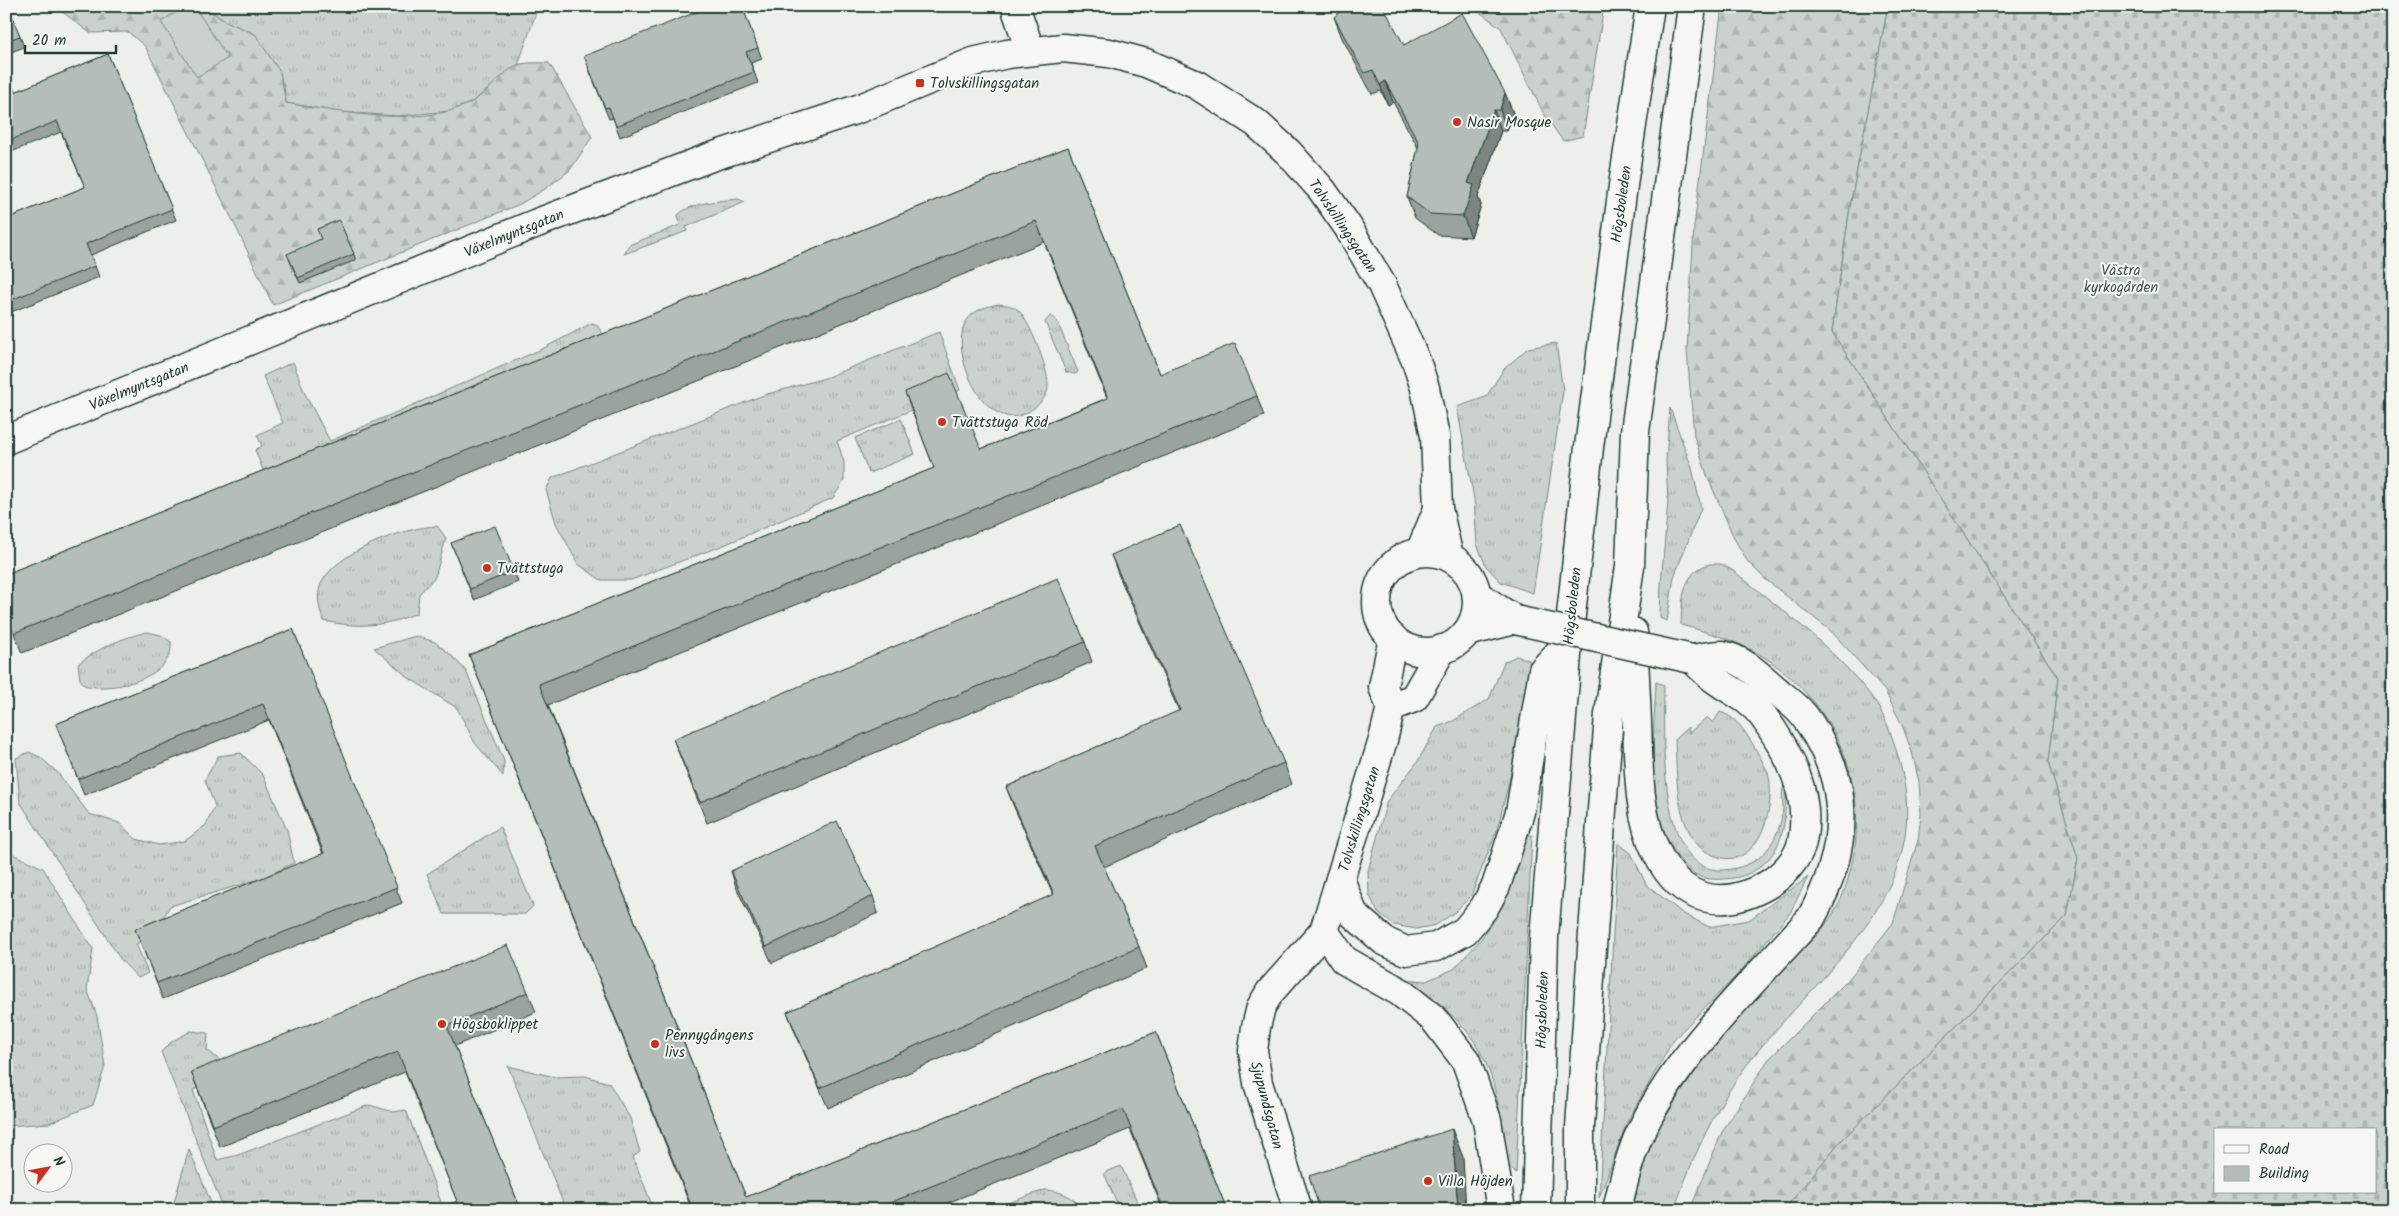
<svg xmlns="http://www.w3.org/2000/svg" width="2399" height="1216" font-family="Kalam,sans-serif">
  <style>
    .grass { fill: url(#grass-tufts); stroke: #758880 }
    .forest { fill: url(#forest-firs); stroke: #758880 }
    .cemetery { fill: url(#cemetery-stones); stroke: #758880; fill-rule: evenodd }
    .pitch { fill: #cbd2cc; stroke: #758880 }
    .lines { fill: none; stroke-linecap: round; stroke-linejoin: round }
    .street-casing { stroke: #1f3d34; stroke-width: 31 }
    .secondary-casing { stroke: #1f3d34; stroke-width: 31 }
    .street { stroke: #f6f6f2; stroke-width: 28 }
    .secondary { stroke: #f6f6f2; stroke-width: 28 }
    .secondary-bridge-casing { stroke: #1f3d34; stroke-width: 31; stroke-linecap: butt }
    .secondary-bridge { stroke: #f6f6f2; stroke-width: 28 }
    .wall { fill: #9ba39e; stroke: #1f3d34 }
    .shaded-wall { fill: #7e8481; stroke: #1f3d34 }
    .building { fill: #b4bdb8; stroke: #1f3d34 }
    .poi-dot { fill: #c8321e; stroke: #f6f6f2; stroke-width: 2 }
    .labels { text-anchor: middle; stroke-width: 4; stroke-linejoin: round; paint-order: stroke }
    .poi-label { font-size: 15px; fill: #1f3d34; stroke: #f6f6f2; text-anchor: start }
    .street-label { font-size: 15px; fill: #1f3d34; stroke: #f6f6f2 }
    .park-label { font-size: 15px; fill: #415b52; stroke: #f6f6f2 }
  </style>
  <defs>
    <pattern id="grass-tufts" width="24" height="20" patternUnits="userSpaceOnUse" patternTransform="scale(1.25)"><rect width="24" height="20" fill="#cbd2cc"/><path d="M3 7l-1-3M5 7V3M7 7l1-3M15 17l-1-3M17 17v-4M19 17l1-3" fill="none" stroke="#aeb5b0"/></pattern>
    <pattern id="forest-firs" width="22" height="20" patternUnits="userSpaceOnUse" patternTransform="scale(1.25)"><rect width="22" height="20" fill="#cbd2cc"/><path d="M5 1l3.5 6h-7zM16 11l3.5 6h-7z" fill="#aeb5b0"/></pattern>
    <pattern id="cemetery-stones" width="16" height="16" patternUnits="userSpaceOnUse" patternTransform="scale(1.25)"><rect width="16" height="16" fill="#cbd2cc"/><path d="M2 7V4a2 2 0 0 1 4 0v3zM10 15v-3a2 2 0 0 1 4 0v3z" fill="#aeb5b0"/></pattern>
  </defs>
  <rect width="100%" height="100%" fill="#edefea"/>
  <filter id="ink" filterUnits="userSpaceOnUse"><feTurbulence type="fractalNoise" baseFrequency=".02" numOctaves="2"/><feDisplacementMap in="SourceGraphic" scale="10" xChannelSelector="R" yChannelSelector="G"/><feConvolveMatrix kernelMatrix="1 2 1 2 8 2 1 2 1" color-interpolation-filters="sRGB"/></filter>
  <g filter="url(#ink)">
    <g class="grass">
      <polygon points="204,6 538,6 538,7 518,65 472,102 451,111 397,116 339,112 286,103 284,85 255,34 223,20"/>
      <path d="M738 199 745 202 686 227 687 231 624 254 629 245 680 225 678 215C691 202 720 201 738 199Z"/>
      <path d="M998 304C1005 305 1014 305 1019 311 1030 322 1053 378 1047 392 1043 402 1035 408 1026 413 985 435 948 351 966 322 973 310 985 307 998 304Z"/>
      <polygon points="1051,315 1057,321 1078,372 1075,374 1066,372 1045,322"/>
      <polygon points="592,323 597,325 604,336 265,475 255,450 262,446 257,435 283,423 263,376 293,362 305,394 330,441 542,349"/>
      <polygon points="939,332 960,390 837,441 844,462 844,481 833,498 724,545 631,580 601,580 578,564 556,523 546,490 552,478 764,395 825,378"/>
      <polygon points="1556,343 1563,391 1533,593 1501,582 1486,566 1477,544 1474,499 1457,407 1486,397 1504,369 1528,348"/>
      <polygon points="1670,408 1692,468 1701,508 1674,577 1667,621 1660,618 1661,584 1668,501 1666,461"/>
      <polygon points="901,419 915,454 869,473 855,438"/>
      <path d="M437 526 446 538 435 577 419 594 417 613C384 627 358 628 324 621 319 610 316 596 321 584 335 552 405 527 437 526Z"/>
      <path d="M1710 564H1721L1732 570C1781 609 1832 646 1871 696 1887 717 1896 746 1902 772 1931 896 1820 972 1753 1057 1717 1102 1693 1156 1674 1210H1632C1638 1187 1643 1163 1652 1141 1655 1132 1662 1123 1667 1115 1696 1064 1735 1022 1774 979 1794 955 1821 936 1836 909 1845 894 1849 875 1853 859 1868 782 1836 710 1774 664 1746 643 1714 634 1681 625 1682 600 1682 571 1710 564Z"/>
      <path d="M147 632 161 635 171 642C175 678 110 693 84 685L80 679 78 664C98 648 122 638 147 632Z"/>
      <polygon points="416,636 435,642 451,655 466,671 504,761 503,776 475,743 457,708 409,678 374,648"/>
      <polygon points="1516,656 1529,660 1530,667 1515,757 1497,830 1471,896 1455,912 1436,925 1416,929 1394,925 1378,913 1369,894 1368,871 1387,801 1418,761 1437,727 1453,721 1489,699 1504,662"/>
      <path d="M1656 682 1664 685C1664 728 1655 874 1723 870 1739 869 1757 863 1767 850 1776 839 1782 822 1783 808 1783 801 1781 792 1784 786 1787 794 1786 804 1785 812 1784 850 1762 878 1723 879 1716 880 1703 879 1697 875 1681 868 1665 838 1661 822 1649 777 1654 728 1656 682Z"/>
      <path d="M1720 712C1735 716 1744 730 1752 743 1757 752 1764 763 1768 773 1777 805 1759 875 1713 855 1703 851 1696 845 1691 835 1675 807 1677 770 1675 739L1688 727 1689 733 1707 717 1713 723Z"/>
      <polygon points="29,752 40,757 57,772 89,814 119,823 136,839 159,845 185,841 206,825 215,806 205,780 218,756 241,753 263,775 287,830 294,863 260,879 170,906 153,935 136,944 148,973 138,978 121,960 20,802 16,758"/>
      <polygon points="500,827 533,906 525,914 444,914 427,874"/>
      <path d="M1523 834 1532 835 1516 1174C1514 1171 1510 1168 1508 1165 1503 1157 1503 1131 1501 1120 1490 1045 1461 1011 1394 978L1426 981 1454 969 1482 938 1504 896Z"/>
      <polygon points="1618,843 1631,853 1646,884 1682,913 1709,927 1749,920 1808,877 1790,913 1740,972 1674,1039 1628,1120 1599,1198"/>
      <polygon points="6,851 43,868 93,949 87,989 97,1016 105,1066 93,1105 49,1123 6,1126"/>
      <polygon points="191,1031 208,1033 207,1050 222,1062 227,1076 193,1090 217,1160 238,1155 369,1105 394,1112 406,1110 444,1210 224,1210 161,1052 171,1042"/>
      <polygon points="508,1066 555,1077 585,1076 609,1083 630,1118 640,1152 633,1157 654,1210 566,1210"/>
      <polygon points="189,1149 214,1210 169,1210 173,1206"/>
      <polygon points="1121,1166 1141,1210 1120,1210 1104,1173"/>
      <path d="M1045 1190C1061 1191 1074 1196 1082 1210H988Z"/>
    </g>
    <g class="forest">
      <path d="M60 6H204L223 20 255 34 280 72 286 103C337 112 423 128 470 103 486 95 504 70 518 65 526 62 540 63 549 63L592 137 570 170 545 189 520 204 273 305 236 227 145 46 128 32 90 33 64 13Z"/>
      <polygon points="1452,6 1604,6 1583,136 1563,141 1544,114 1501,28 1481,13"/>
      <polygon points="1722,6 1888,6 1850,207 1832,332 2058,678 2048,762 2078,858 2067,916 1838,1144 1784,1210 1690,1210 1722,1132 1768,1060 1848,980 1893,923 1918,840 1921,814 1919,782 1912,752 1902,725 1885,691 1832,632 1765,579 1748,562 1735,540 1708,478 1694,436 1687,351 1694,227"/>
    </g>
    <path class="cemetery" d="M1888 6H2393V1210H1784L1838 1144 2067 916 2078 858 2048 762 2058 678 1832 332 1850 207ZM2215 1130H2375V1192H2215Z"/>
    <polygon class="pitch" points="185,6 194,6 228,58 197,77 161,22"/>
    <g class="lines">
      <g class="street-casing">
        <g id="street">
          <polyline points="1015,6 1030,50"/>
          <circle cx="1427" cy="602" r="50"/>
          <polyline points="1391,707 1414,698 1442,649"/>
          <polyline points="1298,1210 1258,1083 1253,1051 1256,1027 1261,1007 1270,992 1324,931 1383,740 1391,707 1383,687 1393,638"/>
        </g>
      </g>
      <g class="secondary-casing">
        <g id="secondary">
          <polyline points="6,440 537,223 711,157 858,109 973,62 1007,54 1063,48 1109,53 1146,63 1197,85 1256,123 1288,152 1322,190 1348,227 1382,285 1416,361 1425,388 1435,436 1438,509 1449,557"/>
          <polyline points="1420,552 1438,509"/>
          <polyline points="1477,595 1515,620"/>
          <polyline points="1467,632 1515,620"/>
          <path d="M1633 632C1634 663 1636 693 1637 723 1639 766 1637 814 1657 853 1681 902 1722 911 1767 885 1782 876 1798 860 1802 842 1812 796 1789 752 1763 716 1749 697 1729 691 1712 677 1705 672 1699 665 1692 659"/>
          <polyline points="1340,879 1354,915 1384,941 1406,951 1436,947 1465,931 1484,908 1496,886 1520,812 1543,670 1568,643"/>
          <polyline points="1324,931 1344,960 1400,992 1434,1019 1466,1061 1487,1120 1501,1210"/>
          <polyline points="1536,1210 1544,937 1568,643 1589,447 1624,178 1650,6"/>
          <polyline points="1580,1210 1580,1127 1593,933 1609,714 1630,566 1635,432 1692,6"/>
          <path d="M1617 1210C1622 1186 1628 1163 1637 1140 1674 1055 1751 986 1811 918 1842 862 1853 803 1822 745 1816 733 1808 719 1799 710 1792 703 1784 697 1776 690 1761 677 1743 659 1722 655 1714 654 1701 658 1692 659"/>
        </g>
      </g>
      <use href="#street" class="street"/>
      <use href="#secondary" class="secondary"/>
      <g class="secondary-bridge-casing">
        <polyline id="secondary-bridge" points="1515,620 1692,659"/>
      </g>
      <use href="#secondary-bridge" class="secondary-bridge"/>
    </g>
    <g class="wall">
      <polygon points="6,6 20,36 24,47 6,54"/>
      <polygon points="742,6 762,59 751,63 758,83 620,137 613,118 609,119 588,67"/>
      <polygon points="1334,17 1404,45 1505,93 1513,113 1507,131 1501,131 1478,197 1481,205 1471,237 1438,235 1415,218 1407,197 1418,148 1393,102 1388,105 1381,91 1372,94 1342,38"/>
      <polygon points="108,54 176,220 91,255 99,277 6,314 6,219 85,187 61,132 6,154 6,70 15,92"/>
      <polygon points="1068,147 1160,374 1257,396 1264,416 548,705 746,1197 1156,1032 1227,1210 1163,1210 1130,1129 930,1210 692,1210 477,675 469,655 934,468 905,392 981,449 1107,398 1044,242 22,653 6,614 6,574"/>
      <polygon points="339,220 356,260 300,283 289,259 321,239"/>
      <polygon points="451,543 514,571 518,582 474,600"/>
      <polygon points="1111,555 1284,763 1292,784 1104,867 1139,947 1147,968 828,1108 795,1032 787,1012 1053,895 1014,807 1006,787 1179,711 1119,576"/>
      <polygon points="293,629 402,903 163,999 135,929 323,854 269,720 84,795 56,724"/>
      <polygon points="1085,642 1092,662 707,823 681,759 673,739"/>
      <polygon points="731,871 873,896 878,913 772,963 736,887"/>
      <polygon points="528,992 536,1012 455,1046 521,1210 457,1201 405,1072 220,1147 191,1072"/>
    </g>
    <g class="shaded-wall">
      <polygon points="1385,81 1393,102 1388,105 1380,85"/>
      <polygon points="1505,93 1513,113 1507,131 1500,110"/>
      <polygon points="1494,110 1501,131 1478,197 1481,205 1471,237 1463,216 1468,183"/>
      <polygon points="1452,1129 1463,1157 1466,1210 1458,1210"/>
    </g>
    <g class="building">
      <polygon points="6,6 8,6 20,36 6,41"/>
      <polygon points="712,6 742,6 758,48 746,52 754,72 616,126 609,107 605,108 584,56"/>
      <polygon points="1346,6 1383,6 1404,45 1462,13 1505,93 1500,110 1494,110 1468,183 1474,185 1463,216 1430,214 1407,197 1419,143 1385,81 1380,85 1373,70 1364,73 1334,17"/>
      <polygon points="108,54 172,209 86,244 95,266 6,302 6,219 85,187 57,121 6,142 6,70 15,92"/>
      <polygon points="1068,147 1160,374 1235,343 1257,396 539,684 746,1197 1156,1032 1227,1210 1164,1210 1123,1109 872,1210 693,1210 469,655 934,468 905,392 949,373 981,449 1108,398 1036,221 14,633 6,613 6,574"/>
      <polygon points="339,220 354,254 298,278 287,254 321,239 317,229"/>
      <polygon points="1180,525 1284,763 1095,846 1139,947 820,1088 787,1012 1054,894 1006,787 1180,710 1111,555"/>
      <polygon points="495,526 514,571 470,589 451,543"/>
      <polygon points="1058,578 1085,642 700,802 673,739"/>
      <polygon points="293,629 397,887 157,983 135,929 324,853 263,704 78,779 56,724"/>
      <polygon points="837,821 873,896 766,947 731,871"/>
      <polygon points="508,945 528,992 447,1026 521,1210 435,1210 457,1201 398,1052 213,1126 191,1072"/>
      <polygon points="1452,1129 1458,1210 1320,1210 1309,1176"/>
    </g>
  </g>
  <g class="poi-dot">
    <rect x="915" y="78" width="10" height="10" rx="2.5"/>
    <circle cx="1457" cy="122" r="5"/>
    <circle cx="942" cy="422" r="5"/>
    <circle cx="487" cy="568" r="5"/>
    <circle cx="442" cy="1024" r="5"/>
    <circle cx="655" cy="1044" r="5"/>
    <circle cx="1428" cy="1181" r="5"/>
  </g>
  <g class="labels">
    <g class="poi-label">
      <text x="930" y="88">Tolvskillingsgatan</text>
      <text x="1467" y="127">Nasir Mosque</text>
      <text x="952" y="427">Tvättstuga Röd</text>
      <text x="497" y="573">Tvättstuga</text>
      <text x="452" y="1029">Högsboklippet</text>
      <text x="665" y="1040">Pennygångens<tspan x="665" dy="17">livs</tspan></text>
      <text x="1438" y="1186">Villa Höjden</text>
    </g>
    <g class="street-label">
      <text transform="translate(1621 204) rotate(-82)" y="5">Högsboleden</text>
      <text transform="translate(1343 226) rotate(56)" y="5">Tolvskillingsgatan</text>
      <text transform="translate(514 233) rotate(-22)" y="5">Växelmyntsgatan</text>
      <text transform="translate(139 386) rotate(-22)" y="5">Växelmyntsgatan</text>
      <text transform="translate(1572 606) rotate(-84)" y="5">Högsboleden</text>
      <text transform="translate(1359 819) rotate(-73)" y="5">Tolvskillingsgatan</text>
      <text transform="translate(1542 1010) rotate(-88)" y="5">Högsboleden</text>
      <text transform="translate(1267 1105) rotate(75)" y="5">Sjupundsgatan</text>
    </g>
    <g class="park-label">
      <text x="2121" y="275">Västra<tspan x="2121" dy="17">kyrkogården</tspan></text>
    </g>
  </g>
  <rect width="2399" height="1216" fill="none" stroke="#f6f6f2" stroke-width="25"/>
  <rect x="12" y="12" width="2374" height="1191" fill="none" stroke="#1f3d34" stroke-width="2" filter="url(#ink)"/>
  <rect x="2214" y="1128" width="162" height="65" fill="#f6f6f2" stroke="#a0aca6"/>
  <rect x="2224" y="1145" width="25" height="8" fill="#f6f6f2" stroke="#a0aca6"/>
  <text x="2259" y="1154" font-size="15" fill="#1f3d34">Road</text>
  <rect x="2224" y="1166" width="25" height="15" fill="#b4bdb8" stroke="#a0aca6"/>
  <text x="2259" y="1178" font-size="15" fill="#1f3d34">Building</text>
  <g transform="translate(48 1168) rotate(58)"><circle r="24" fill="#f6f6f2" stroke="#a0aca6"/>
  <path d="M0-4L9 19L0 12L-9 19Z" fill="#c8321e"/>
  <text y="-8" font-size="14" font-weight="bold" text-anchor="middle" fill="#1f3d34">N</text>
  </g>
  <path d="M25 45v8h91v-8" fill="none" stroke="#1f3d34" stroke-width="2.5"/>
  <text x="32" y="45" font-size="15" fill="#1f3d34" stroke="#f6f6f2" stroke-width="4" paint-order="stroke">20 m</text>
</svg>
